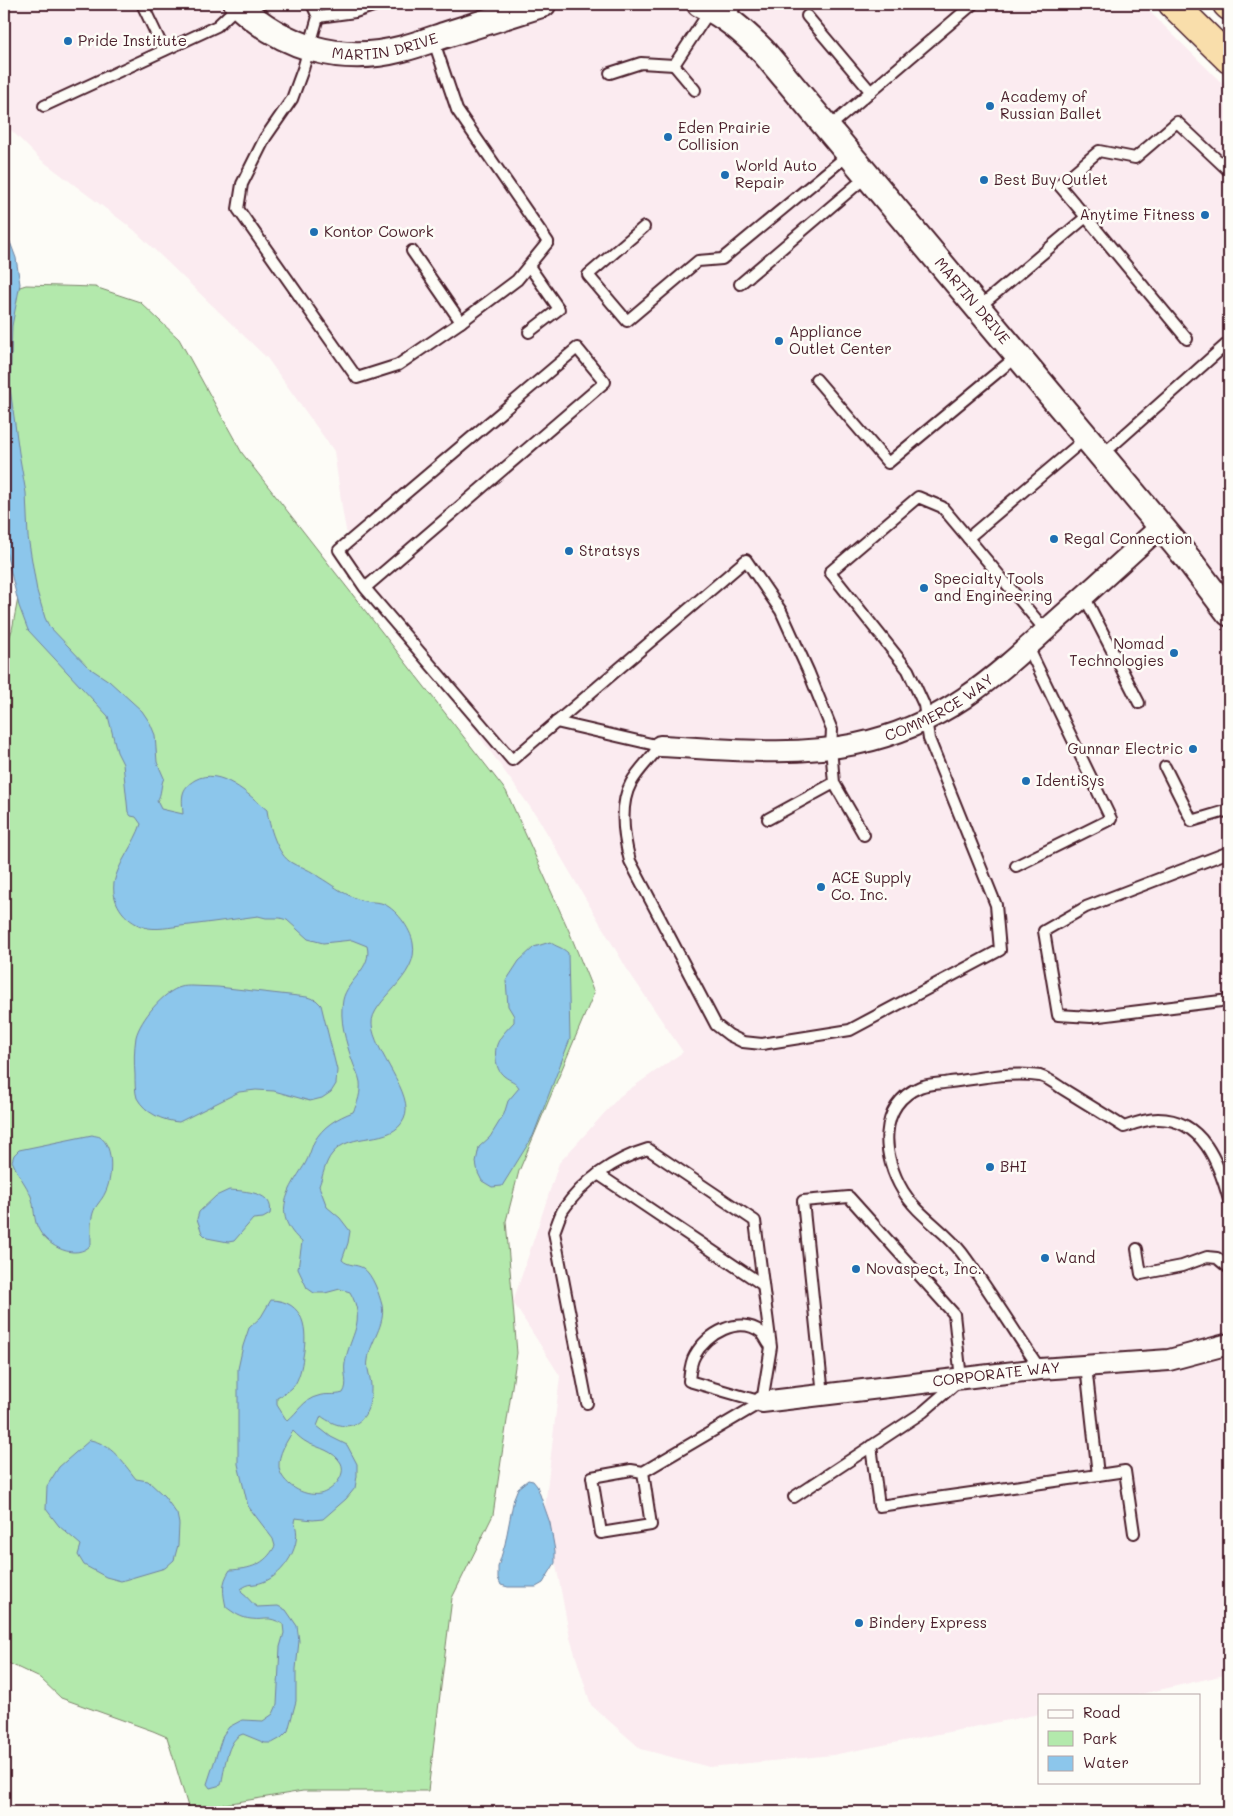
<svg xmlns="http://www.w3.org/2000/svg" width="1233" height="1816" font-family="Mali,sans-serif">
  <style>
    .built { fill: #fbebf0 }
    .green { fill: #b3e9ac; stroke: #7e846c }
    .water { fill: #8cc6eb; stroke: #72839e; fill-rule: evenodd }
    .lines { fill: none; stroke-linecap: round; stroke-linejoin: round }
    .service-casing { stroke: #4a1f2b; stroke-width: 14 }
    .minor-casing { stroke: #4a1f2b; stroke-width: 24 }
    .tertiary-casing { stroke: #4a1f2b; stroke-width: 29 }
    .motorway-casing { stroke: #4a1f2b; stroke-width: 31 }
    .service { stroke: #fdfcf7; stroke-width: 10 }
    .minor { stroke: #fdfcf7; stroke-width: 20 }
    .tertiary { stroke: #fdfcf7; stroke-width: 25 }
    .motorway { stroke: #f9deab; stroke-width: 28 }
    .poi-dot { fill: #1f6fb2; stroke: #fdfcf7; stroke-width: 2 }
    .labels { text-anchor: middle; stroke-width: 5; stroke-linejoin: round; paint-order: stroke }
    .poi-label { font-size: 15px; fill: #4a1f2b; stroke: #fdfcf7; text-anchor: start }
    .street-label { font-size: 15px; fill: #4a1f2b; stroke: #fdfcf7 }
  </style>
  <rect width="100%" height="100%" fill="#fdfcf7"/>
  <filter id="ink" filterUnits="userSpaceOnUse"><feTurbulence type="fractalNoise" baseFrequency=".02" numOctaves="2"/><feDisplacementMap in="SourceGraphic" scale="10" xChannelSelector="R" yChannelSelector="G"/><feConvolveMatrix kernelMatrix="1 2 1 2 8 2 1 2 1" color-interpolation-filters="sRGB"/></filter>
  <g filter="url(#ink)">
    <polygon class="built" points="4,4 1142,4 1229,90 1229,1674 1137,1695 1039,1695 1039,1714 833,1755 709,1767 641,1749 591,1705 570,1638 545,1507 560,1376 513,1302 559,1163 620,1096 683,1052 627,969 538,818 351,557 343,514 334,451 267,358 134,230 40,159 4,123"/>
    <polygon class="green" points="26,285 95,287 140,302 179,339 242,453 506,791 569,931 594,993 519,1171 506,1221 517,1353 493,1515 452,1598 428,1791 303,1791 189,1810 167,1737 153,1731 61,1698 40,1678 4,1661 4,652 12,630 21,582 4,292"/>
    <g class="water">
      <path d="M4 226 16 258 20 284 12 326 10 388 19 453 26 493 28 537 37 591 45 618 49 626 88 667 109 681 142 711 150 723 155 735 157 762 164 778C160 786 162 794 157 801L161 809 183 814C182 797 180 789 195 780 220 766 249 795 267 810 269 825 277 855 292 863 296 866 302 866 306 869 311 871 315 874 319 877 331 884 342 893 355 898 366 903 371 901 381 903 395 907 411 929 413 943 420 977 370 1001 372 1024 373 1051 416 1095 404 1119 392 1146 350 1130 332 1154 325 1162 323 1176 319 1186L327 1207 340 1218 350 1231 348 1243 342 1260C348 1266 356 1264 363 1268 373 1275 379 1294 382 1305 386 1325 370 1341 368 1360 366 1368 371 1378 371 1386 372 1421 351 1438 321 1416L317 1426 331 1437 347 1445 357 1464V1476L355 1488 346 1499 323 1519 313 1520 295 1518 294 1522C304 1543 284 1575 263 1582 253 1586 250 1582 241 1589L242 1593C248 1597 251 1603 257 1607L278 1606 286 1610 297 1626 299 1641 296 1669V1701L288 1731 281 1738 272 1743H265L243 1734C226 1739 225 1770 221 1785L210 1788 207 1784 223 1735 229 1727 242 1720 263 1721 273 1714 277 1705 280 1647 284 1633 283 1624C266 1615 268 1621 251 1619 241 1618 234 1613 226 1607 223 1593 221 1583 230 1570 250 1569 265 1565 275 1546L273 1539 248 1506 238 1464V1369L243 1346 249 1328 261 1317 271 1300C305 1301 308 1330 303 1357 302 1366 299 1380 293 1387 289 1391 283 1395 277 1398V1405L287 1421C298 1412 304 1399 318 1396 326 1393 334 1396 343 1393 349 1384 343 1374 345 1363 350 1334 367 1322 350 1292L340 1289 325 1293H314L307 1288 298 1269 302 1242C271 1215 287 1192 305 1164 309 1157 311 1149 314 1142 323 1126 337 1118 353 1112 358 1103 361 1092 360 1082 359 1075 354 1067 352 1060 346 1043 339 1019 343 1000 347 980 373 968 367 946L352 940 323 943 308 939 287 920 280 918H266L258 916C236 919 213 922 190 925 176 926 161 930 148 928 127 924 111 904 114 883 117 865 135 843 141 824L136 817 131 816 128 812 123 764 117 752 108 716 28 630 19 606 4 544ZM293 1431C298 1436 302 1440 308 1443 319 1448 334 1451 341 1463 347 1476 332 1491 320 1494 304 1497 281 1484 279 1467 278 1454 287 1441 293 1431Z"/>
      <path d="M550 942C556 947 562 947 568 953L570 1039 533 1136 502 1186 492 1187 482 1181 478 1173 476 1162 479 1147 490 1137 504 1114 508 1101 519 1088C516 1081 510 1081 504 1076 498 1071 497 1066 496 1059 493 1042 504 1033 514 1022V1016L508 1006 506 981 519 961 534 947Z"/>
      <path d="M192 986 218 987 307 997 316 1000 321 1005 337 1070 336 1084 331 1092 322 1098 310 1101 274 1091 256 1090 239 1092 179 1122C163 1121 145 1113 137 1098 135 1092 135 1082 135 1075 134 1062 134 1050 136 1037 140 1020 164 991 181 987 184 986 189 986 192 986Z"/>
      <path d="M92 1135C95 1136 98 1136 100 1137 115 1147 112 1180 105 1193 102 1200 95 1206 93 1213 90 1223 91 1235 91 1245 76 1261 48 1247 39 1230 33 1220 35 1207 31 1196 26 1184 17 1174 12 1161L14 1155 19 1150Z"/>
      <path d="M229 1190C245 1191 275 1192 270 1214L263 1218 253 1219 234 1241 228 1242 207 1238 202 1233 197 1219 199 1212 216 1196Z"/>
      <path d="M90 1440C112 1444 123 1463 136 1479L148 1481 164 1496 177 1514 179 1524 178 1545 174 1560 165 1568 121 1581 106 1577 84 1565 78 1555 81 1545 59 1526 46 1509 47 1486 59 1467Z"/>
      <polygon points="528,1480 533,1481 537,1486 550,1523 555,1551 555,1563 543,1583 536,1587 508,1587 501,1585 498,1578 498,1567 505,1544 514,1498 518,1488"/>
    </g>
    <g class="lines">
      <g class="service-casing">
        <g id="service">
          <polyline points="142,4 164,50"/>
          <polyline points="312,4 318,17 303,69 292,99 265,138 242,184 238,209 357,378 398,365 461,322"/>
          <polyline points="807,16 871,92"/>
          <polyline points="318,17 355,12 379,4"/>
          <polyline points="728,20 736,4"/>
          <polyline points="674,65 695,90"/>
          <polyline points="610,73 641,63 674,65 711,9"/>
          <polyline points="44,106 217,26 238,6"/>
          <polyline points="828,128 973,4"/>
          <polyline points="1086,217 1059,185 1099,151 1135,158 1177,122 1228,170"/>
          <polyline points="644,227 588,275 627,321 698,261 722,259 849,154"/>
          <polyline points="412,251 461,322 517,280 548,242 457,110 433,39"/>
          <polyline points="529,266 559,309 529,332"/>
          <polyline points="740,284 867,176"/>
          <polyline points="978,308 1086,217 1187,339"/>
          <polyline points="816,379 888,463 1017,356"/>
          <polyline points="1102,455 1229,342"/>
          <polyline points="365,588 339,550 577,348 605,382 365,588 512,760 746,560 781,611 809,673 832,730 831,747 834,783 864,835"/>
          <polyline points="1084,596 1139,703"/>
          <polyline points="1046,631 968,538 1086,438"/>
          <path d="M556 722 660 746C651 758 638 770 631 783 619 805 624 838 630 861L716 1025 729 1035 743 1042 762 1044 850 1030 1000 950 996 905 929 739 924 705 908 670 830 572 918 497 942 507 968 538"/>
          <polyline points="1165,767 1192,821 1229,810"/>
          <polyline points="768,819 834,783"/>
          <polyline points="1229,852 1086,907 1044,931 1058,1015 1091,1017 1229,1000"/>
          <polyline points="1016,866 1111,819 1028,647"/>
          <polyline points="598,1174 763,1285"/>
          <polyline points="1137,1249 1141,1274 1182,1266 1207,1257 1217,1258 1229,1268"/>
          <path d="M1040 1369C1014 1331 990 1291 962 1253 945 1230 918 1216 903 1191 882 1157 877 1105 920 1087 929 1083 941 1084 950 1082 979 1079 1011 1071 1040 1076 1048 1078 1057 1085 1063 1089 1084 1102 1104 1114 1124 1127 1135 1123 1147 1119 1158 1119 1203 1119 1219 1164 1229 1200"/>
          <path d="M762 1402 689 1381C690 1373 690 1363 695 1355 706 1334 739 1315 761 1332 764 1335 767 1341 769 1344"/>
          <path d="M587 1403 554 1232C557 1225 559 1217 563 1210 583 1181 614 1159 648 1149L755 1221 771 1347 762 1402"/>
          <polyline points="871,1446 879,1506 1098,1475 1086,1366"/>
          <polyline points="643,1472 651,1525 601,1533 592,1477 631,1470 643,1472 762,1402"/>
          <polyline points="1098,1475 1125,1471 1134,1533"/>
          <polyline points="794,1497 923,1412 961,1379 954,1314 849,1197 803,1201 823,1395"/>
        </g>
      </g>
      <g class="minor-casing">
        <g id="minor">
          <path id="s1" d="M660 746C724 749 793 757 856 744 943 726 994 678 1056 621 1091 590 1126 558 1160 527"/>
          <path id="s2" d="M762 1402 1040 1369 1169 1360 1229 1344"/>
        </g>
      </g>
      <g class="tertiary-casing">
        <g id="tertiary">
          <path id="s3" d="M237 4C282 47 340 65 401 49 417 45 433 39 448 34 480 24 511 14 543 4"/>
          <path id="s4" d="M700 4C725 15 744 32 763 51L1189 560 1229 613"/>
        </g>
      </g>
      <g class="motorway-casing">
        <g id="motorway">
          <polyline points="1173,4 1229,59"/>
          <polyline points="1227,4 1229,6"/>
        </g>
      </g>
      <use href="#service" class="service"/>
      <use href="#minor" class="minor"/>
      <use href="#tertiary" class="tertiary"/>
      <use href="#motorway" class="motorway"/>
    </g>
  </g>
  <g class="poi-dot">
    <circle cx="68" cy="41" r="5"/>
    <circle cx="990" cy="106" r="5"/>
    <circle cx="668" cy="137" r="5"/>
    <circle cx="725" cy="175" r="5"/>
    <circle cx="984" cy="180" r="5"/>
    <circle cx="1205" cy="215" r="5"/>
    <circle cx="314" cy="232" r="5"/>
    <circle cx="779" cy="341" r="5"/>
    <circle cx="1054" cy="539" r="5"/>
    <circle cx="569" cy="551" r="5"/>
    <circle cx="924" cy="588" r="5"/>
    <circle cx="1174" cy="653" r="5"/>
    <circle cx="1193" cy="749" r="5"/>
    <circle cx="1026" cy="781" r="5"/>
    <circle cx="821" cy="887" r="5"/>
    <circle cx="990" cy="1167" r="5"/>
    <circle cx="1045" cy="1258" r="5"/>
    <circle cx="856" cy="1269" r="5"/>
    <circle cx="859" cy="1623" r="5"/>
  </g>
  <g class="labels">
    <g class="poi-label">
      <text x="78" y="46">Pride Institute</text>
      <text x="1000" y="102">Academy of<tspan x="1000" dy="17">Russian Ballet</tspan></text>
      <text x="678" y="133">Eden Prairie<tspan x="678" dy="17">Collision</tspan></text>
      <text x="735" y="171">World Auto<tspan x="735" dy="17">Repair</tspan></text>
      <text x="994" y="185">Best Buy Outlet</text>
      <text x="1195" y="220" text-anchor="end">Anytime Fitness</text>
      <text x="324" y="237">Kontor Cowork</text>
      <text x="789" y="337">Appliance<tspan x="789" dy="17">Outlet Center</tspan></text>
      <text x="1064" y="544">Regal Connection</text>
      <text x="579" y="556">Stratsys</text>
      <text x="934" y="584">Specialty Tools<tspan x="934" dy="17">and Engineering</tspan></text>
      <text x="1164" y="649" text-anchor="end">Nomad<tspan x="1164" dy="17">Technologies</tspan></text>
      <text x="1183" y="754" text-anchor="end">Gunnar Electric</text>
      <text x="1036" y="786">IdentiSys</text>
      <text x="831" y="883">ACE Supply<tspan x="831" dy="17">Co. Inc.</tspan></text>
      <text x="1000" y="1172">BHI</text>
      <text x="1055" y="1263">Wand</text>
      <text x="866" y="1274">Novaspect, Inc.</text>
      <text x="869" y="1628">Bindery Express</text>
    </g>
    <g class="street-label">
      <text dy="5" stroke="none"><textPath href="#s3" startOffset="162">MARTIN DRIVE</textPath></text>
      <text dy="5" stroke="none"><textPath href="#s4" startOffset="405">MARTIN DRIVE</textPath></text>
      <text dy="5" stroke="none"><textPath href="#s1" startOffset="288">COMMERCE WAY</textPath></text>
      <text dy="5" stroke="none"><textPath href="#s2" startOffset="236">CORPORATE WAY</textPath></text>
    </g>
  </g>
  <rect width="1233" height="1816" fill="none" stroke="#fdfcf7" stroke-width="20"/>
  <rect x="10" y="10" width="1213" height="1796" fill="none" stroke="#4a1f2b" stroke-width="2" filter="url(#ink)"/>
  <rect x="1038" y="1694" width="162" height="90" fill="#fdfcf7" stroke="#b5a4a5"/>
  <rect x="1048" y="1710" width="25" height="8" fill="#fdfcf7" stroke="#b5a4a5"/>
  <text x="1083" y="1718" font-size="15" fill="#4a1f2b">Road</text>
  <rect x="1048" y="1731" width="25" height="15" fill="#b3e9ac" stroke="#b5a4a5"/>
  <text x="1083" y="1744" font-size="15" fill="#4a1f2b">Park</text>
  <rect x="1048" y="1756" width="25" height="15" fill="#8cc6eb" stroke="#b5a4a5"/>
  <text x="1083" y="1768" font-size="15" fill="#4a1f2b">Water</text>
</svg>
